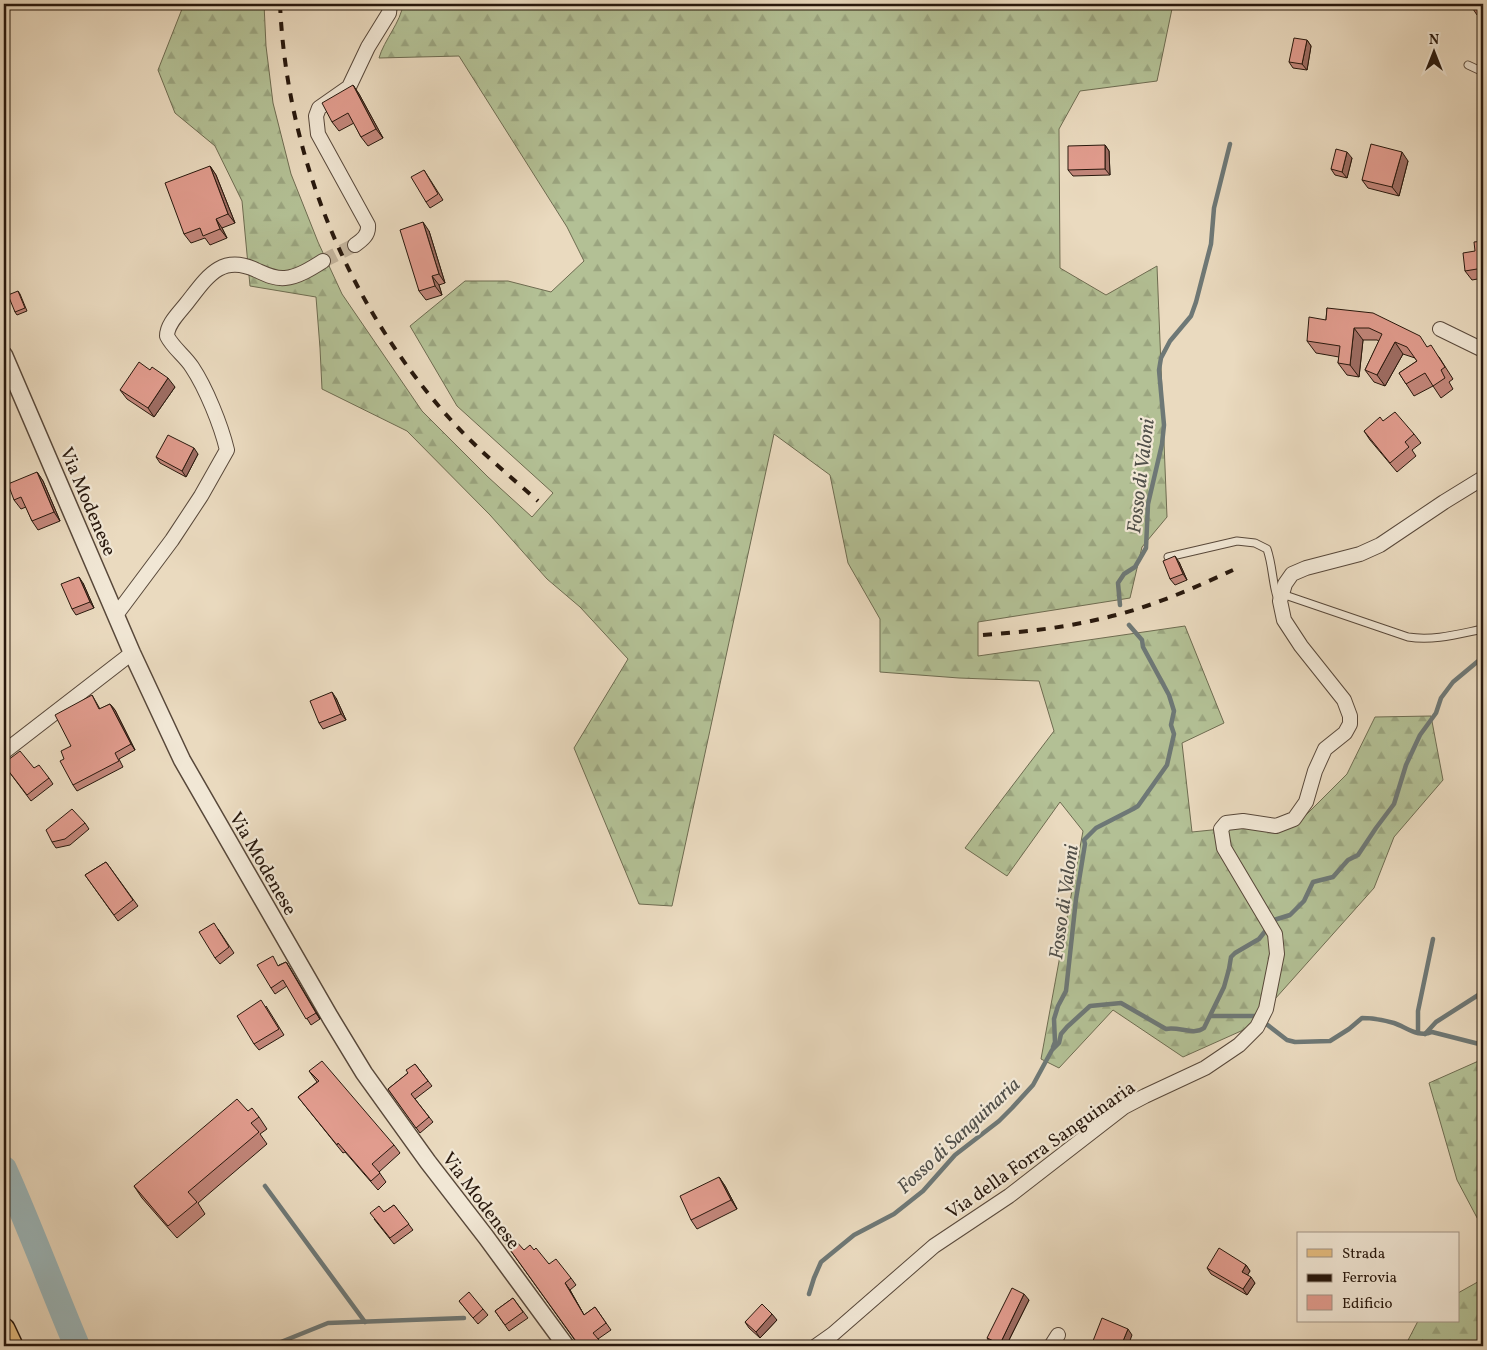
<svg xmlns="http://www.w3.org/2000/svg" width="1487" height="1350" font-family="Vollkorn,serif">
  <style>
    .forest { fill: url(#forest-firs); stroke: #6e6c51 }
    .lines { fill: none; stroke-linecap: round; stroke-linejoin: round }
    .stream { stroke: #6e7876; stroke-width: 4.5 }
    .river { stroke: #9cb8bc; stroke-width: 26 }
    .minor-tunnel { stroke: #c3b39b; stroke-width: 14; stroke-dasharray: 14 7; stroke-linecap: butt }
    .service-casing { stroke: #58483a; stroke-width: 9 }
    .minor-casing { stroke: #58483a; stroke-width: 16 }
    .tertiary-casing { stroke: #58483a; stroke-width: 19 }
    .primary-casing { stroke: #28180d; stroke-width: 24 }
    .service { stroke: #f1e7d5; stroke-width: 7 }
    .minor { stroke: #f1e7d5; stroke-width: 14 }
    .tertiary { stroke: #f1e7d5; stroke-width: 16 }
    .primary { stroke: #e5bd80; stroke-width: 21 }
    .rail { stroke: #28180d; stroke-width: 4; stroke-dasharray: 9 9; stroke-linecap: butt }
    .wall { fill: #c2867a; stroke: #28180d }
    .shaded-wall { fill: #9e6d63; stroke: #28180d }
    .building { fill: #e19c8e; stroke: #28180d }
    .labels { text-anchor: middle; stroke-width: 4.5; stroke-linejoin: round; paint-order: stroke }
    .street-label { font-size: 19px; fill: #28180d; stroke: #f1e7d5 }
    .water-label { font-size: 20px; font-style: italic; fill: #51504a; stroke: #f1e7d5 }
  </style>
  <defs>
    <pattern id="forest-firs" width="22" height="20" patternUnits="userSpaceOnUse" patternTransform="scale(1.25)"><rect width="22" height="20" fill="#b3c095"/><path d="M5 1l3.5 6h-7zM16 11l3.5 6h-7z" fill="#9aa47f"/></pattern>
  </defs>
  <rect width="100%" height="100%" fill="#eadabf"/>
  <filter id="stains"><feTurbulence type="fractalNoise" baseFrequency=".004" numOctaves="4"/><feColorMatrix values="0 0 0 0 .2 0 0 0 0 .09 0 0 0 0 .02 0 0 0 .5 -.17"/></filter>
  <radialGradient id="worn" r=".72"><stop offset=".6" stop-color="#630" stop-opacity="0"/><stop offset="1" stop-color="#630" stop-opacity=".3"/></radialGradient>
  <g class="forest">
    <path d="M186 4H264L266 46 273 103 291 174 318 242 342 294 422 411 488 477 532 517 553 493 457 406 410 326 465 281H508L551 292 584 261 567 227 459 56 379 58C384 40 401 22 403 4H1173L1157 81 1080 91 1059 129 1060 268 1106 295 1157 266 1167 517 1142 547 1130 598 978 622V656L1185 626 1224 723 1182 743 1192 832 1300 821 1347 774 1375 717 1431 716 1443 780 1394 837 1374 888 1250 1027 1183 1057 1113 1010 1059 1068 1041 1059 1083 831 1060 802 1007 876 965 848 1054 731 1039 681 959 678 880 672V619L848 563 830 475 774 434 672 906 639 904 574 748 628 659 580 607 547 579 490 515 407 431 322 389 320 348 316 297 250 286 242 201 215 146 175 113 158 70 182 9Z"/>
    <polygon points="1483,1059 1483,1229 1457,1180 1429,1083"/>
    <polygon points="1483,1279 1483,1346 1405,1346 1418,1321 1458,1321 1458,1293"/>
  </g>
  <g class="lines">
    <g class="stream">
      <polyline points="1120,605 1118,583 1124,574 1135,567 1146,548 1148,504 1162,444 1164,425 1159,370 1161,358 1170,341 1191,316 1196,302 1211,244 1214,208 1230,144"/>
      <path d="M1211 1016H1256L1287 1040 1295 1042 1330 1041 1349 1029 1362 1018C1373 1018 1384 1020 1394 1023 1406 1027 1418 1038 1432 1032L1483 1045"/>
      <polyline points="1418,1033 1418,1011 1433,939"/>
      <polyline points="1425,1034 1436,1022 1483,992"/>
      <polyline points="1053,1047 1055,1042 1054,1019 1058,1006 1066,991 1076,899 1085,844 1084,840 1096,828 1133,809 1138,806 1167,765 1174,734 1171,725 1174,711 1169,695 1143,647 1142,640 1129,625"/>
      <polyline points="265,1186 365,1322"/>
      <path d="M809 1294 814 1278 821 1262 854 1235 894 1214 923 1191 955 1155 999 1121 1012 1108 1033 1085 1052 1050 1059 1043 1061 1034 1067 1027 1090 1006 1121 1003 1166 1029C1179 1026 1193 1036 1204 1028L1224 987 1229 969 1231 957 1235 953 1259 939 1274 920 1290 915 1304 901 1313 882 1333 877 1348 860 1358 855 1376 828 1394 804 1406 765 1420 735 1436 713 1441 698 1453 682 1483 657"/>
      <polyline points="271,1346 328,1323 464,1318"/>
    </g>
    <path class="river" d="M4 1169C30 1227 52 1287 77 1346"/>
    <polyline class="minor-tunnel" points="323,261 355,245"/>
    <g class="service-casing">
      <g id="service">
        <polyline points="1468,65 1483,72"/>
        <path d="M1168 557 1237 541 1255 543 1267 549C1273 566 1272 583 1278 600"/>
        <path d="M1282 594 1408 637C1434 641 1458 634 1483 629"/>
      </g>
    </g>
    <g class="minor-casing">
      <g id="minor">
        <path d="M355 245C362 240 369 235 368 225L318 134 316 116 319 108 349 87 368 47 389 13 390 4"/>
        <polyline points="1440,329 1483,350"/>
        <path d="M116 615 172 540 201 496 227 450C221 425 206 388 192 367 185 356 173 348 167 336 167 324 179 313 186 304 206 279 220 253 256 270 265 274 274 279 285 278 298 277 312 268 323 261"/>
        <polyline points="4,752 132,653"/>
        <polyline points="816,1346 833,1334 934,1246 1009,1196 1124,1107 1145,1096 1205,1068 1239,1045 1257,1027 1266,1009 1277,954 1275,934 1224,848 1221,829 1226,823 1243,821 1276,826 1294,819 1306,802 1315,771 1325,749 1345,733 1350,724 1350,716 1344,700 1301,646 1284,620 1280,601 1285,584 1292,574 1306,568 1360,554 1380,545 1444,502 1483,478"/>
        <polyline points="1051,1346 1058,1335"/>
      </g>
    </g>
    <g class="tertiary-casing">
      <polyline id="tertiary" points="4,355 132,653 182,760 330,1017 364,1073 428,1162 486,1237 566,1346"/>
    </g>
    <g class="primary-casing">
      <polyline id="primary" points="4,1329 12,1346"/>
    </g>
    <use href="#service" class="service"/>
    <use href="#minor" class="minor"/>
    <use href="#tertiary" class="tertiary"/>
    <use href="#primary" class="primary"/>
    <g class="rail">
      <path d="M280 4C287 163 354 320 465 435 488 458 513 479 538 501"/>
      <path d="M983 635C1024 632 1064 628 1104 618 1149 608 1192 589 1233 570"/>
    </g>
  </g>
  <g class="wall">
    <polygon points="1483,4 1483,18 1477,15 1471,6"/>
    <polygon points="1307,40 1311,46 1307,70 1293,68 1289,62"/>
    <polygon points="353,85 359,94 383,138 368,146 361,137 354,123 339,131 332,122"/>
    <polygon points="1105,145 1109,151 1110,175 1073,176 1068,170"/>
    <polygon points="1352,158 1347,178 1335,175 1331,169"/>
    <polygon points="1408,161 1399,196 1368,188 1362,180"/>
    <polygon points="210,166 216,175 235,223 222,228 227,238 210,245 205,238 191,243 184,234"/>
    <polygon points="424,170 443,200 430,208 426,202"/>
    <polygon points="429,231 445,283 439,285 442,295 426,300 419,291"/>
    <polygon points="1483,241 1483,278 1472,280 1465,271"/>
    <polygon points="18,291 20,294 27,311 17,315 15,312"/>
    <polygon points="1327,308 1427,347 1439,357 1453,379 1449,382 1453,389 1441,398 1433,386 1414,396 1399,373 1417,361 1415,358 1403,354 1385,386 1374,382 1365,370 1379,341 1377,340 1363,340 1359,377 1347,375 1338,363 1339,357 1316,353 1307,341 1326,320"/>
    <polygon points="175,387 154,417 127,399 120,390"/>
    <polygon points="1383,421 1414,434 1421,443 1412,450 1416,456 1397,472 1370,440 1364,431"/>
    <polygon points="198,454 186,477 160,463 156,457"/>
    <polygon points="37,472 43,481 60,521 38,530 32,521 26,507 21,509 14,500"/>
    <polygon points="1179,562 1187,580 1175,585 1170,579"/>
    <polygon points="83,583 94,608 76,615 72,609"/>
    <polygon points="92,695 100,709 110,704 115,710 135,750 119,759 123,767 77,791 73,785 71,746"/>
    <polygon points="336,698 346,720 323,729 319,723"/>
    <polygon points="4,765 34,768 49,778 53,784 31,801"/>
    <polygon points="85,823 89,829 70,845 56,848 52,842"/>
    <polygon points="106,862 138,906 118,921 85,875"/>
    <polygon points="218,929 234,953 220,964 215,958"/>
    <polygon points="286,962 320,1019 311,1025 287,986 275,994 271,988 279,965"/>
    <polygon points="266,1006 284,1035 259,1050 254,1044"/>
    <polygon points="415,1064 432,1086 415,1099 433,1122 420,1133 388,1089 408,1073"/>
    <polygon points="309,1071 394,1145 400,1153 379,1172 386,1182 378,1190 345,1152 343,1153 298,1097 317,1082"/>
    <polygon points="248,1111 259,1117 267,1129 260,1134 267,1144 198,1203 205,1214 177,1238 142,1198 134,1186"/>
    <polygon points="719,1177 725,1186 737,1209 697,1229 691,1220"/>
    <polygon points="394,1205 413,1230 394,1244 374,1219"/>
    <polygon points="493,1226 524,1250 534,1250 549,1264 571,1278 576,1285 570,1290 584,1315 595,1307 611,1330 598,1339 604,1346 579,1346"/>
    <polygon points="1246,1265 1250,1271 1247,1275 1255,1283 1247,1295 1211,1274 1207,1268"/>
    <polygon points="513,1298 528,1318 509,1331 495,1311"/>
    <polygon points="1029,1300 1006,1346 997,1346 991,1344 987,1338"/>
    <polygon points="459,1301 483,1309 488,1315 478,1324"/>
    <polygon points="777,1320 760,1338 749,1328 745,1322"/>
  </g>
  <g class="shaded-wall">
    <polygon points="1307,40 1311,46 1307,70 1302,64"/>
    <polygon points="353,85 359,94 383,138 376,129"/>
    <polygon points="1105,145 1109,151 1110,175 1105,169"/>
    <polygon points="1347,152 1352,158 1347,178 1342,172"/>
    <polygon points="1402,152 1408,161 1399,196 1392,187"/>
    <polygon points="210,166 216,175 235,223 228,214"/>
    <polygon points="216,219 222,228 227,238 220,229"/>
    <polygon points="423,222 429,231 445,283 439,274"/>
    <polygon points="432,276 439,285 442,295 435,286"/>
    <polygon points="1354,328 1363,340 1359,377 1350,365"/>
    <polygon points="1395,342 1403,354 1385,386 1377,375"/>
    <polygon points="168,378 175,387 154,417 148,408"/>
    <polygon points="194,448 198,454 186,477 182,471"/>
    <polygon points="37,472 43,481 60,521 54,512"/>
    <polygon points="1175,556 1179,562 1187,580 1183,574"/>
    <polygon points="79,577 83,583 94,608 90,602"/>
    <polygon points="332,692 336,698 346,720 341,714"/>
    <polygon points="110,704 115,710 135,750 131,744"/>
    <polygon points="286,962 290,968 320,1019 316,1013"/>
    <polygon points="719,1177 725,1186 737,1209 731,1200"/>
    <polygon points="1246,1265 1250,1271 1246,1278 1242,1272"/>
    <polygon points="1251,1277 1255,1283 1247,1295 1243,1289"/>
    <polygon points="565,1283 570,1290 588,1322 584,1315"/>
    <polygon points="1024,1294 1029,1300 1006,1346 1001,1346 1000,1344"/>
    <polygon points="772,1314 777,1320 760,1338 756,1332"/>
    <polygon points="1128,1329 1132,1335 1128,1346 1121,1346"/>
  </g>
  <g class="building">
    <polygon points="1471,4 1483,4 1483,11 1471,6"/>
    <polygon points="1294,38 1307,40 1302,64 1289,62"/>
    <polygon points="353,85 376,129 361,137 348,113 332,122 322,103"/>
    <polygon points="1371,144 1402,152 1392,187 1362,180"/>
    <polygon points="1105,145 1105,169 1068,170 1068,146"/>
    <polygon points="1336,149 1347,152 1342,172 1331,169"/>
    <polygon points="210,166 228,214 216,219 220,229 203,236 200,228 184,234 165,183"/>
    <polygon points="424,170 438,194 426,202 411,177"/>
    <polygon points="423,222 439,274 432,276 435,286 419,291 400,230"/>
    <polygon points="1483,241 1483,268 1465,271 1463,253 1475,251 1474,242"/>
    <polygon points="18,291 25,308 15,312 8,295"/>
    <polygon points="1327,308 1373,313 1420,336 1427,347 1431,345 1445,367 1441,370 1445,378 1433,386 1425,373 1406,384 1399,373 1417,361 1407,347 1395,342 1377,375 1365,370 1382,334 1369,328 1354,328 1350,365 1338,363 1340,346 1307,341 1309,317 1326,320"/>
    <polygon points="139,362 150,370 152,367 168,378 148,408 120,390"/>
    <polygon points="1395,412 1414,434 1405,442 1409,447 1390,463 1364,431 1380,417 1383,421"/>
    <polygon points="168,435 194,448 182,471 156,457"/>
    <polygon points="37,472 54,512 32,521 21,497 14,500 8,484"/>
    <polygon points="1175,556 1183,574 1170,579 1163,561"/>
    <polygon points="79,577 90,602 72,609 61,584"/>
    <polygon points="332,692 341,714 319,723 310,701"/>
    <polygon points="92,695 99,709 110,704 131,744 115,753 119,761 73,785 60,761 64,759 61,751 71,746 55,715"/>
    <polygon points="20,751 34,768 39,765 49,778 27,795 4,765 4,763"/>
    <polygon points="72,809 85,823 65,839 52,842 46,830"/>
    <polygon points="106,862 133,900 114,915 85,875"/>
    <polygon points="214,923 229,947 215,958 199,932"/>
    <polygon points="273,956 278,966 286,962 316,1013 306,1019 283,980 271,988 257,965"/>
    <polygon points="261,1000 279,1029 254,1044 237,1016"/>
    <polygon points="322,1061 394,1145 372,1164 380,1173 371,1181 338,1143 337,1145 298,1097 319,1081 309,1071"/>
    <polygon points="415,1064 428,1081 411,1094 429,1117 416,1128 388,1089 408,1073 406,1070"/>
    <polygon points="237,1099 248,1111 252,1108 259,1117 251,1123 259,1132 188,1192 197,1202 168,1226 134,1186"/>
    <polygon points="719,1177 731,1200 691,1220 680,1196"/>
    <polygon points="394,1205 409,1224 390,1238 370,1213 379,1206 384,1212"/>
    <polygon points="499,1222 524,1250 530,1245 534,1250 536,1248 549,1264 556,1259 571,1278 565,1283 584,1315 595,1307 606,1323 593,1333 604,1346 580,1346 578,1344 493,1226"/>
    <polygon points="1219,1248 1246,1265 1242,1272 1251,1277 1243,1289 1207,1268"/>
    <polygon points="1012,1288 1024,1294 1000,1344 987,1338"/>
    <polygon points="469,1292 483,1309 473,1318 459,1301"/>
    <polygon points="513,1298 523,1312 505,1325 495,1311"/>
    <polygon points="762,1304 772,1314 756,1332 745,1322"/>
    <polygon points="1102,1318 1128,1329 1121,1346 1091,1346"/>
    <polygon points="666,1342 669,1346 661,1346"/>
    <polygon points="682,1342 685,1346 678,1346"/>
  </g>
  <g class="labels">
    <g class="street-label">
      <text transform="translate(89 501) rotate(67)" y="7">Via Modenese</text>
      <text transform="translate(264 863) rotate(60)" y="7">Via Modenese</text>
      <text transform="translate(1040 1149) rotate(-35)" y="7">Via della Forra Sanguinaria</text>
      <text transform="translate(482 1200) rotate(53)" y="7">Via Modenese</text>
    </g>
    <g class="water-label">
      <text transform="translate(1140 476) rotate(-83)" y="7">Fosso di Valoni</text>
      <text transform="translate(1063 902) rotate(-82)" y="7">Fosso di Valoni</text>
      <text transform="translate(958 1135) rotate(-43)" y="7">Fosso di Sanguinaria</text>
    </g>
  </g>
  <rect width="1487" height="1350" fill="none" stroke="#eadabf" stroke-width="20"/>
  <rect x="5" y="5" width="1477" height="1340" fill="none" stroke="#28180d" stroke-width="2.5"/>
  <rect x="10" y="10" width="1467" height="1330" fill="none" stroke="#28180d"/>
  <rect x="1297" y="1232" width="162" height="90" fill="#f1e7d5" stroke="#a19485"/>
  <rect x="1307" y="1249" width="25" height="8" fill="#e5bd80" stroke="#a19485"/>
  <text x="1342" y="1258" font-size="15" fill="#28180d">Strada</text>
  <rect x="1307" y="1274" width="25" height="8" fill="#28180d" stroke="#a19485"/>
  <text x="1342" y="1282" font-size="15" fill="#28180d">Ferrovia</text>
  <rect x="1307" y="1295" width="25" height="15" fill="#e19c8e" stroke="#a19485"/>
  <text x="1342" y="1308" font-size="15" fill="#28180d">Edificio</text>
  <g transform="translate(1434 52)" stroke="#f1e7d5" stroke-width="4" paint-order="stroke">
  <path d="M0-4L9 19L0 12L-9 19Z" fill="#28180d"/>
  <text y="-8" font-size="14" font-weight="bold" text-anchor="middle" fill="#28180d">N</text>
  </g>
  <rect width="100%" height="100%" filter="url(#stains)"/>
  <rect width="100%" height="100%" fill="url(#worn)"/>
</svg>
